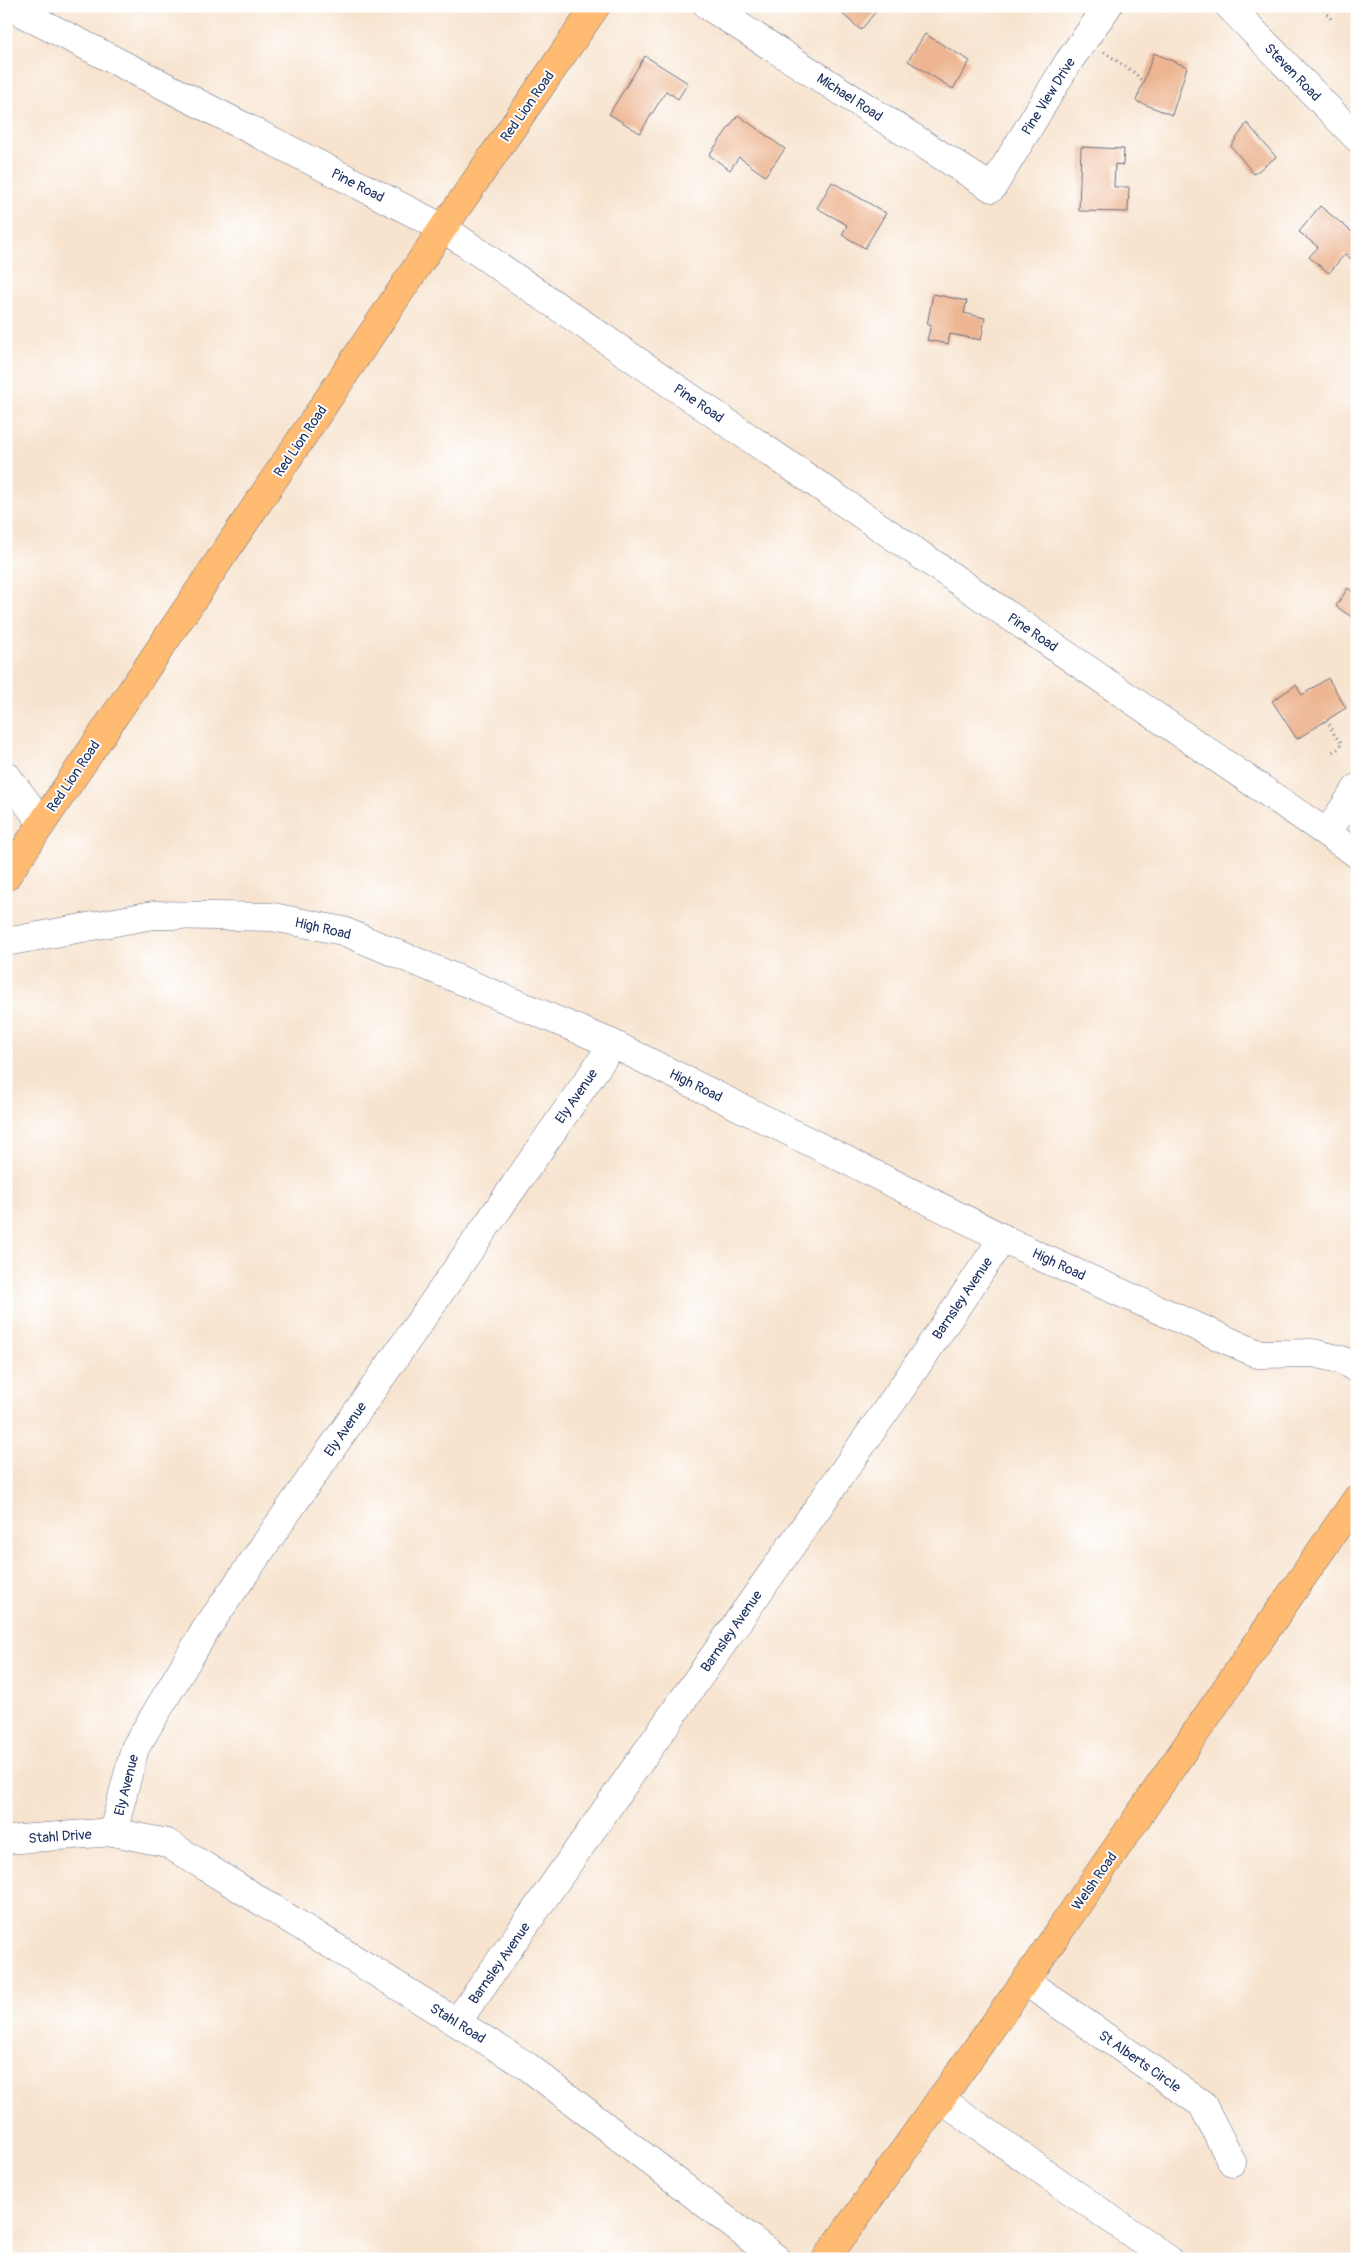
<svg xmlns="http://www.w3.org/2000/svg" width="1363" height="2265" font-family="Pangolin,sans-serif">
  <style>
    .building { fill: #edb591 }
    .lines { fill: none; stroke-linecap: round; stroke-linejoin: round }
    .minor-casing { stroke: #686e85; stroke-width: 29 }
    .major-casing { stroke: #686e85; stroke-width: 29 }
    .path { stroke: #686e85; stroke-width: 3; stroke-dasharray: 1 4; stroke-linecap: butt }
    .minor { stroke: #fff; stroke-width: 28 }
    .major { stroke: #febb71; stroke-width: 28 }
    .labels { text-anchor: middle; stroke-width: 4; stroke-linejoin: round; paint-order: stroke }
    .street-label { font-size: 14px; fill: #1b2f5e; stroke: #fff }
  </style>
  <rect width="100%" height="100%" fill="#fff"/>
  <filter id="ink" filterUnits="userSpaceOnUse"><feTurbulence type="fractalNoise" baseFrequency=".02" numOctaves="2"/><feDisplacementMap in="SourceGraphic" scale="10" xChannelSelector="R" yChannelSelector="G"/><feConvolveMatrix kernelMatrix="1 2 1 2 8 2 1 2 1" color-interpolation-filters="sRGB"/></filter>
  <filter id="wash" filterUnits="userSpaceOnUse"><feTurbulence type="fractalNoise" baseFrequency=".0096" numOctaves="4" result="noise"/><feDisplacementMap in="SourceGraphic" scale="20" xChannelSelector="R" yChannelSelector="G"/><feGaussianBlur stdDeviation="1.12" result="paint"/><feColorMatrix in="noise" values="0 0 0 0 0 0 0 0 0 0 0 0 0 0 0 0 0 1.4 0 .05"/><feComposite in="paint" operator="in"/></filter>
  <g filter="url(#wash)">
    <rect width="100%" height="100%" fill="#f7e3ce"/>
    <g id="blocks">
      <g class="building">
        <polygon points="833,6 880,6 861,30"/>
        <polygon points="925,34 970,61 953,89 908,61"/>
        <polygon points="1154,53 1187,67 1172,115 1136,101"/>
        <polygon points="645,56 688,83 678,99 666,91 640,133 609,114"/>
        <polygon points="738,115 785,149 765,176 739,157 730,170 709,155"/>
        <polygon points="1247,123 1276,157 1254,174 1231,146"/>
        <polygon points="1081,147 1124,149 1123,165 1115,164 1114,187 1129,187 1128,212 1079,211"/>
        <polygon points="832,182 886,213 865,248 842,235 847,225 817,208"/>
        <polygon points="1320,206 1357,236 1357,264 1345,254 1329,273 1309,257 1318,247 1299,232"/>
        <polygon points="933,294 967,301 964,313 985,318 981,340 950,334 948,344 927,340 931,325 927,325"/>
        <polygon points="1348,588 1357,595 1357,621 1336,606"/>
        <polygon points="1328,678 1346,708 1297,739 1272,701 1296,685 1302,695"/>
      </g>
    </g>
  </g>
  <g filter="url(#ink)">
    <use href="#blocks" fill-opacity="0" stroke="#686e85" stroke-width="1"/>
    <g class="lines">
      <g class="minor-casing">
        <g id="minor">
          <polyline points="8,6 443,228 1357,854"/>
          <polyline points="708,6 992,188 1069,61 1108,6"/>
          <polyline points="1229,6 1357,138"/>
          <polyline points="6,775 42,823"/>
          <polyline points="1327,833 1357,788"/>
          <polyline points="6,942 153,915 273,917 343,931 613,1044 1043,1258 1258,1354 1313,1353 1342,1360 1357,1369"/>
          <polyline points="113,1832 135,1748 206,1629 613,1044"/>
          <polyline points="6,1840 113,1832 167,1843 527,2066 777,2259"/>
          <polyline points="1025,1981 1202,2104 1232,2162"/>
          <polyline points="457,2022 899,1392 1003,1238"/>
          <polyline points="940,2099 1168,2259"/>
        </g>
      </g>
      <g class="major-casing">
        <g id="major">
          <polyline points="6,877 443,228 596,6"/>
          <polyline points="826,2259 1025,1981 1357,1498"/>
        </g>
      </g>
      <g class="path">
        <polyline points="1321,6 1331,19"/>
        <polyline points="1104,52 1135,73 1143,82"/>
        <polyline points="1327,720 1335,736 1342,743 1338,749 1330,753"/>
      </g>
      <use href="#minor" class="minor"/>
      <use href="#major" class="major"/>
    </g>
  </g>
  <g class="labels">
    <g class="street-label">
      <text transform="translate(1293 72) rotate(46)" y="5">Steven Road</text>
      <text transform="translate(1048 96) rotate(-58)" y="5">Pine View Drive</text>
      <text transform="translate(850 97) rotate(33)" y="5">Michael Road</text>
      <text transform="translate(527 106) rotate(-55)" y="5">Red Lion Road</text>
      <text transform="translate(358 185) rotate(27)" y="5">Pine Road</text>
      <text transform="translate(699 403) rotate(34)" y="5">Pine Road</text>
      <text transform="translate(300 441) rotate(-56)" y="5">Red Lion Road</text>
      <text transform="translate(1033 632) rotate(34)" y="5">Pine Road</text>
      <text transform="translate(73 776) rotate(-56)" y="5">Red Lion Road</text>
      <text transform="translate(323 928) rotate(13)" y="5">High Road</text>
      <text transform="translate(696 1085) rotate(26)" y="5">High Road</text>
      <text transform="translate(576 1096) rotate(-55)" y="5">Ely Avenue</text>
      <text transform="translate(1059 1264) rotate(25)" y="5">High Road</text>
      <text transform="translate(962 1298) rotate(-56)" y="5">Barnsley Avenue</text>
      <text transform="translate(345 1429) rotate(-55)" y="5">Ely Avenue</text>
      <text transform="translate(731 1631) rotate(-55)" y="5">Barnsley Avenue</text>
      <text transform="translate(126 1785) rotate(-76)" y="5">Ely Avenue</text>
      <text transform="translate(60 1836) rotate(-4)" y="5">Stahl Drive</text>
      <text transform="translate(1094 1881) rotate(-55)" y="5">Welsh Road</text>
      <text transform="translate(499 1963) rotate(-55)" y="5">Barnsley Avenue</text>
      <text transform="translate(458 2023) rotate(32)" y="5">Stahl Road</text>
      <text transform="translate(1140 2061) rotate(35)" y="5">St Alberts Circle</text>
    </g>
  </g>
  <rect width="1363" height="2265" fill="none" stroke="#fff" stroke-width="25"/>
</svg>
